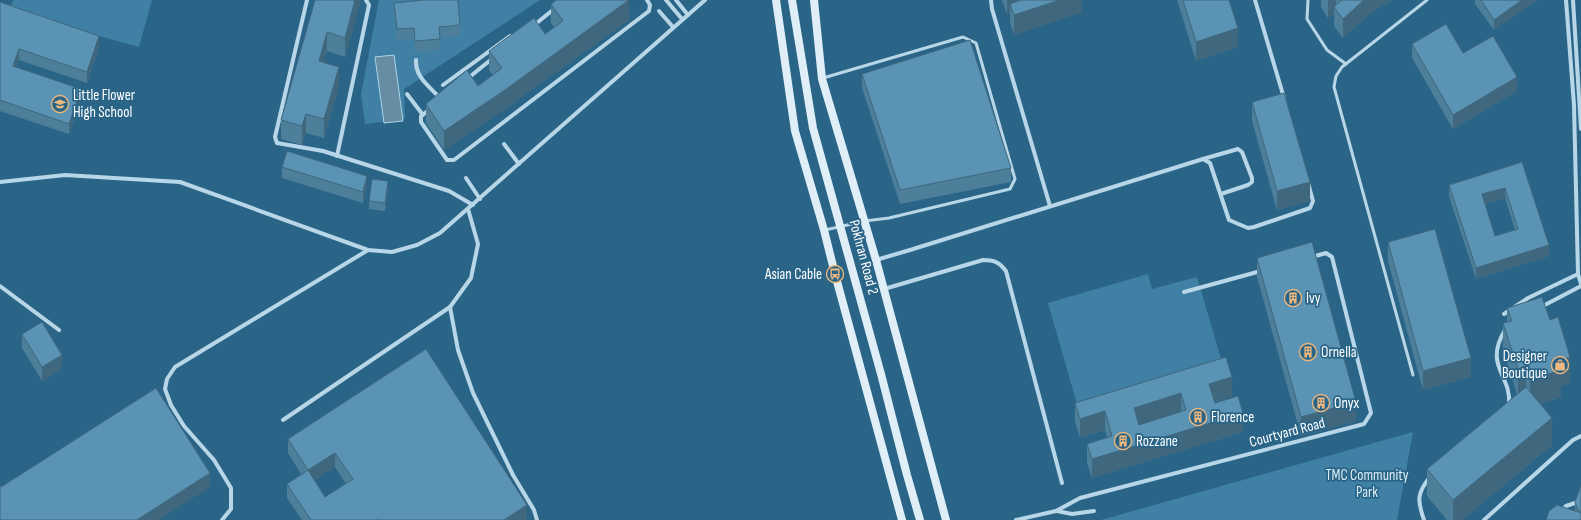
<svg xmlns="http://www.w3.org/2000/svg" width="1581" height="520" font-family="'Sofia Sans Condensed',sans-serif">
  <style>
    .green { fill: #3f80a4 }
    .water { fill: #668da3; stroke: #acd4e8 }
    .lines { fill: none; stroke-linecap: round; stroke-linejoin: round }
    .lane { stroke: #b7d7e8; stroke-width: 3 }
    .street { stroke: #b7d7e8; stroke-width: 4 }
    .secondary { stroke: #e0eff7; stroke-width: 8 }
    .wall { fill: #4d7e9a; fill-rule: evenodd }
    .shaded-wall { fill: #3f677d }
    .building { fill: #5a93b3; stroke: #3f677d; fill-rule: evenodd }
    .labels { text-anchor: middle; stroke-width: 3.5; stroke-linejoin: round; paint-order: stroke }
    .poi-label { font-size: 15px; fill: #fff; stroke: #2a6588; text-anchor: start }
    .street-label { font-size: 15px; fill: #fff; stroke: #2a6588 }
    .park-label { font-size: 15px; fill: #daedf7; stroke: #2a6588 }
  </style>
  <rect width="100%" height="100%" fill="#2a6588"/>
  <g class="green">
    <polygon points="13,0 152,0 139,47 9,11"/>
    <polygon points="379,0 540,0 404,89 405,119 365,124 361,94"/>
    <polygon points="1148,274 1152,289 1197,277 1224,369 1079,411 1048,303"/>
    <polygon points="1413,432 1397,520 1101,520"/>
  </g>
  <polygon class="water" points="394,55 403,121 384,123 375,57"/>
  <g class="lines">
    <g class="lane">
      <polyline points="1308,0 1307,19 1327,50 1346,64"/>
      <polyline points="823,78 963,37 976,43 1015,179 1010,189 889,218 865,221 825,230"/>
      <polyline points="1413,375 1334,87 1336,76 1342,67 1427,0"/>
    </g>
    <g class="street">
      <polyline points="307,0 275,137 277,143 323,151 449,191 473,205"/>
      <polyline points="666,0 682,19"/>
      <polyline points="676,0 688,15"/>
      <polyline points="991,0 992,9 1050,206"/>
      <polyline points="1255,0 1284,98"/>
      <polyline points="1566,0 1574,105 1578,274 1581,284"/>
      <polyline points="1573,0 1581,129"/>
      <polyline points="659,11 673,27"/>
      <polyline points="533,26 554,9"/>
      <path d="M416 60C415 77 429 86 440 98"/>
      <polyline points="467,79 493,58"/>
      <polyline points="443,85 510,36 514,37"/>
      <polyline points="407,94 423,115"/>
      <polyline points="429,110 421,116 421,122 447,160 454,160 649,11 650,5 647,0"/>
      <polyline points="504,144 519,164"/>
      <polyline points="337,156 369,5 366,0"/>
      <polyline points="1203,159 1238,149 1242,152 1252,178 1252,182 1248,185 1221,194"/>
      <polyline points="466,178 480,199"/>
      <polyline points="0,182 65,175 180,182 368,250 392,252 417,245 440,233 705,0"/>
      <polyline points="876,260 910,250 1203,159 1210,163 1229,220 1248,228 1254,227 1310,208 1313,201 1308,183"/>
      <polyline points="0,286 59,330"/>
      <path d="M884 289 983 260C994 260 999 262 1006 271L1062 483"/>
      <polyline points="1184,292 1261,271"/>
      <polyline points="450,307 458,350 473,393 513,475 534,510 537,520"/>
      <polyline points="1541,307 1581,286"/>
      <polyline points="1504,314 1528,298 1578,274"/>
      <path d="M1505 330C1483 366 1512 375 1509 405"/>
      <polyline points="283,420 450,307 471,278 478,244 468,209"/>
      <polyline points="1057,511 1072,514 1094,511"/>
      <polyline points="222,520 231,509 231,488 214,460 184,426 171,405 165,389 167,379 175,367 368,250"/>
      <polyline points="1016,520 1056,511 1080,498 1364,424 1371,413 1332,257 1326,253 1312,257"/>
      <path d="M1424 520C1417 500 1417 493 1430 477"/>
      <polyline points="1484,520 1573,440 1581,436"/>
      <polyline points="1555,520 1566,506 1581,501"/>
    </g>
    <g class="secondary">
      <polyline points="776,0 795,131 824,230 835,274 902,520"/>
      <polyline points="792,0 813,128 881,374 907,475 920,520"/>
      <polyline points="814,0 822,79 876,260 946,520"/>
    </g>
  </g>
  <g class="wall">
    <polygon points="315,0 360,0 360,4 345,57 327,51 323,62 339,86 324,138 306,133 302,145 281,139 281,120"/>
    <polygon points="1002,0 1082,0 1082,12 1014,35 1010,23 1010,13 1007,14"/>
    <polygon points="1177,0 1229,0 1238,47 1196,61"/>
    <polygon points="1321,0 1392,0 1372,12 1343,38 1334,26 1334,14 1328,18 1321,7"/>
    <polygon points="1475,0 1538,0 1494,30 1475,4"/>
    <polygon points="0,2 99,47 87,83 19,60 16,67 81,100 69,134 0,111"/>
    <polygon points="394,3 460,25 460,36 440,37 440,50 415,52 414,39 397,40 394,13"/>
    <polygon points="551,4 629,20 505,109 444,150 426,123 426,104 478,86 493,75 489,70 489,51 545,34 554,27 551,23"/>
    <polygon points="1412,44 1463,53 1517,91 1453,129 1412,58"/>
    <polygon points="862,74 1011,168 1011,182 900,204 862,88"/>
    <polygon points="1252,102 1310,201 1277,210 1252,121"/>
    <path d="M1522 162 1549 256 1476 279 1449 196V185ZM1505 198 1515 230 1495 236 1485 204Z"/>
    <polygon points="282,167 367,187 363,203 282,178"/>
    <polygon points="388,188 385,211 369,209 369,201"/>
    <polygon points="1388,242 1471,377 1423,390 1388,261"/>
    <polygon points="1257,258 1356,421 1301,436 1257,277"/>
    <polygon points="1507,308 1570,383 1561,386 1561,397 1540,404 1552,445 1462,520 1447,520 1427,496 1427,469 1517,394 1503,350 1503,323 1507,322"/>
    <polygon points="22,334 62,369 42,381 22,348"/>
    <path d="M426 349 527 519 525 520H302L287 498V484L301 474 288 453V439ZM335 467 346 484 325 497 314 480Z"/>
    <polygon points="1226,357 1232,396 1214,402 1243,432 1092,478 1087,463 1087,444 1107,438 1105,430 1080,438 1075,422 1075,403"/>
    <polygon points="1581,485 1581,520 1575,511 1575,502"/>
  </g>
  <g class="shaded-wall">
    <polygon points="355,0 360,0 360,4 345,57 345,38"/>
    <polygon points="629,0 629,20 505,109 444,150 444,131"/>
    <polygon points="1007,0 1022,0 1010,4 1010,13 1007,14"/>
    <polygon points="1060,0 1082,0 1082,12 1014,35 1014,15"/>
    <polygon points="1328,0 1336,0 1336,10 1334,7 1334,14 1328,18"/>
    <polygon points="1364,0 1392,0 1372,12 1343,38 1343,19"/>
    <polygon points="1522,0 1538,0 1494,30 1494,20"/>
    <polygon points="1238,28 1238,47 1196,61 1196,42"/>
    <polygon points="327,32 327,51 319,80 319,61"/>
    <polygon points="99,36 99,47 87,83 87,72"/>
    <polygon points="19,49 19,60 13,77 13,66"/>
    <polygon points="339,67 339,86 324,138 324,119"/>
    <polygon points="1517,77 1517,91 1453,129 1453,115"/>
    <polygon points="81,89 81,100 69,134 69,124"/>
    <polygon points="306,114 306,133 302,145 302,126"/>
    <polygon points="367,176 367,187 363,203 363,192"/>
    <polygon points="388,181 388,188 385,211 385,203"/>
    <polygon points="1310,182 1310,201 1277,210 1277,191"/>
    <polygon points="1505,188 1505,198 1482,205 1482,194"/>
    <polygon points="1549,245 1549,256 1476,279 1476,268"/>
    <polygon points="62,355 62,369 42,381 42,367"/>
    <polygon points="1570,357 1570,383 1561,386 1561,397 1530,407 1530,380 1558,361"/>
    <polygon points="1471,358 1471,377 1423,390 1423,371"/>
    <polygon points="1526,366 1526,393 1518,396 1518,369"/>
    <polygon points="1232,377 1232,396 1209,403 1209,384"/>
    <polygon points="1181,393 1181,412 1134,427 1134,408"/>
    <polygon points="1356,402 1356,421 1301,436 1301,417"/>
    <polygon points="1105,411 1105,430 1080,438 1080,419"/>
    <polygon points="1243,413 1243,432 1092,478 1092,459"/>
    <polygon points="1552,418 1552,445 1462,520 1453,520 1453,500"/>
    <polygon points="335,453 335,467 308,484 308,470"/>
    <polygon points="210,473 210,487 159,520 137,520"/>
    <polygon points="527,505 527,519 525,520 504,520"/>
  </g>
  <g class="building">
    <polygon points="315,0 355,0 345,38 327,32 319,61 339,67 324,119 306,114 302,126 281,120"/>
    <polygon points="424,0 458,0 460,25 439,27 440,39 415,41 414,28 397,29 394,3"/>
    <polygon points="556,0 629,0 505,90 444,131 426,104 467,70 478,86 502,68 489,51 534,18 545,34 563,21 551,4"/>
    <polygon points="1021,0 1060,0 1014,15 1010,4"/>
    <polygon points="1183,0 1229,0 1238,28 1196,42"/>
    <polygon points="1341,0 1364,0 1343,19 1334,7 1341,1"/>
    <polygon points="1481,0 1522,0 1494,20"/>
    <polygon points="0,2 99,36 87,72 19,49 13,66 81,89 69,124 0,100"/>
    <polygon points="1446,24 1463,53 1493,36 1517,77 1453,115 1412,44"/>
    <polygon points="970,40 1011,168 900,190 862,74"/>
    <polygon points="1284,93 1310,182 1277,191 1252,102"/>
    <polygon points="287,151 367,176 363,192 282,167"/>
    <path d="M1522 162 1549 245 1476 268 1449 185ZM1505 188 1518 229 1495 236 1482 194Z"/>
    <polygon points="372,179 388,181 385,203 369,201"/>
    <polygon points="1435,229 1471,358 1423,371 1388,242"/>
    <polygon points="1312,242 1356,402 1301,417 1257,258"/>
    <polygon points="1542,297 1550,320 1558,317 1570,357 1558,361 1561,370 1530,380 1526,366 1518,369 1503,323 1512,321 1507,308"/>
    <polygon points="42,322 62,355 42,367 22,334"/>
    <path d="M426 349 527 505 504 520H379L378 519 377 520H311L287 484 308 470 288 439ZM335 453 353 479 325 497 308 470Z"/>
    <path d="M1226 357 1232 377 1209 384 1215 403 1238 396 1243 413 1092 459 1087 444 1112 436 1105 411 1080 419 1075 403ZM1181 393 1186 410 1139 425 1134 408Z"/>
    <polygon points="1526,387 1552,418 1453,500 1427,469"/>
    <polygon points="156,388 210,473 137,520 0,520 0,485 1,487"/>
    <polygon points="1581,485 1581,511 1578,510 1575,502"/>
    <polygon points="1557,505 1581,513 1581,520 1546,520 1549,511"/>
  </g>
  <defs>
    <g id="school-ring" transform="scale(0.9)"><circle r="9.5" fill="#2a6588" stroke="#eeb87e" stroke-width="1.5"/><path d="M0-5L7-2L0 1L-7-2ZM-4 1L0 2.5L4 1V4Q0 6-4 4Z" fill="#eeb87e"/></g>
    <g id="bus-ring" transform="scale(0.9)"><circle r="9.5" fill="#2a6588" stroke="#eeb87e" stroke-width="1.5"/><path d="M-5-6H5V4H4V6H2V4H-2V6H-4V4H-5ZM-3.5-4V0h7V-4ZM-3.5 1.2v1.5H-2V1.2ZM2 1.2v1.5H3.5V1.2Z" fill="#eeb87e"/></g>
    <g id="building-ring" transform="scale(0.9)"><circle r="9.5" fill="#2a6588" stroke="#eeb87e" stroke-width="1.5"/><path d="M-4-6H4V6H1V3H-1V6H-4ZM-2.5-4.3h1.7v1.8h-1.7ZM.8-4.3h1.7v1.8H.8ZM-2.5-1h1.7V.8h-1.7ZM.8-1h1.7V.8H.8Z" fill="#eeb87e"/></g>
    <g id="shop-ring" transform="scale(0.9)"><circle r="9.5" fill="#2a6588" stroke="#eeb87e" stroke-width="1.5"/><path d="M-5-2.5h2.3a2.7 3.5 0 0 1 5.4 0H5L5.5 6h-11ZM-1.5-2.5h3a1.5 2.3 0 0 0-3 0Z" fill="#eeb87e"/></g>
  </defs>
  <g fill-rule="evenodd">
    <use href="#school-ring" x="60" y="104"/>
    <use href="#bus-ring" x="835" y="274"/>
    <use href="#building-ring" x="1293" y="298"/>
    <use href="#building-ring" x="1308" y="352"/>
    <use href="#shop-ring" x="1560" y="365"/>
    <use href="#building-ring" x="1321" y="403"/>
    <use href="#building-ring" x="1198" y="417"/>
    <use href="#building-ring" x="1123" y="441"/>
  </g>
  <g class="labels">
    <g class="poi-label">
      <text x="73" y="100">Little Flower<tspan x="73" dy="17">High School</tspan></text>
      <text x="822" y="279" text-anchor="end">Asian Cable</text>
      <text x="1306" y="303">Ivy</text>
      <text x="1321" y="357">Ornella</text>
      <text x="1547" y="361" text-anchor="end">Designer<tspan x="1547" dy="17">Boutique</tspan></text>
      <text x="1334" y="408">Onyx</text>
      <text x="1211" y="422">Florence</text>
      <text x="1136" y="446">Rozzane</text>
    </g>
    <g class="street-label">
      <text transform="translate(864 257) rotate(75)" y="5">Pokhran Road 2</text>
      <text transform="translate(1287 432) rotate(-15)" y="5">Courtyard Road</text>
    </g>
    <g class="park-label">
      <text x="1367" y="480">TMC Community<tspan x="1367" dy="17">Park</tspan></text>
    </g>
  </g>
</svg>
